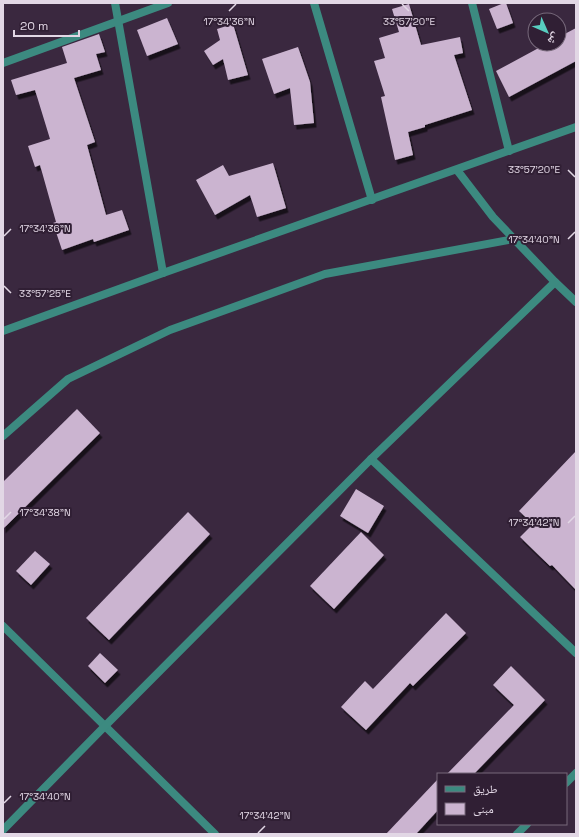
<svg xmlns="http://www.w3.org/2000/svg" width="579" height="837" font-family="'Space Grotesk','Noto Naskh Arabic',sans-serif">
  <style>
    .building { fill: #cbb4d0; filter: url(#shadow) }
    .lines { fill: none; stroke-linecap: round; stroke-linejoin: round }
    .street { stroke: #3c8a80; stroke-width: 8 }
    .ticks { fill: none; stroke: #e2d7e5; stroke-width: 1.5 }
    .ticks-label { font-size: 10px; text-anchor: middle; fill: #e2d7e5; stroke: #301f34; stroke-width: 4; stroke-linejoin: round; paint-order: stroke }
  </style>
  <defs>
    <filter id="shadow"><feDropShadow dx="2.5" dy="4.5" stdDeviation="0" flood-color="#0009"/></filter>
  </defs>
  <rect width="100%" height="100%" fill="#3a283f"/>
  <g class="building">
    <polygon points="504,3 506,3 513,23 497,29 489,9"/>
    <polygon points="409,4 421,45 460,37 463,53 454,55 472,110 425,125 425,127 408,132 413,155 395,160 381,97 385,96 374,61 385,58 379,38 399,32 392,9"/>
    <polygon points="167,18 178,44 147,56 137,30"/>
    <polygon points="233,24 248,75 228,80 223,59 213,65 204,51 220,40 217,29"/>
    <polygon points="576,28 576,61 509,97 496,71 546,44 559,44 559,37"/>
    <polygon points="99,34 105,52 96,54 101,70 74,78 95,142 87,145 106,215 122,210 129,230 94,242 93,239 62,250 53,223 56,222 40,165 35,167 28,146 50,139 35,90 16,95 11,80 67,63 62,47"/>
    <polygon points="298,47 310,82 314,123 294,125 290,88 274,94 262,59"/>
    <polygon points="273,163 286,208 257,217 250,195 215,215 196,180 223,165 229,176"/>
    <polygon points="77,409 100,433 3,529 3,482"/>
    <polygon points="576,451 576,590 552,565 550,566 520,537 533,524 519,511"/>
    <polygon points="356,489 384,506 368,533 340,516"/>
    <polygon points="188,512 210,534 109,640 86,618"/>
    <polygon points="361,532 384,555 334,609 310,586"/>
    <polygon points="35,551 50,564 31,585 16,571"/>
    <polygon points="446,613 466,633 413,686 410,683 366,730 341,707 365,681 373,689"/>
    <polygon points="100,653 118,670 105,683 88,666"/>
    <polygon points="511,666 545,700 474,774 447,774 514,705 493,685"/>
    <polygon points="438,779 438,810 416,834 386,834"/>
  </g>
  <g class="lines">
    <g class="street">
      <polyline points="115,3 163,273"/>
      <polyline points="314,3 372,200"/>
      <polyline points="472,3 509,151"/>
      <polyline points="3,63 168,3"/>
      <polyline points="457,170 493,217 555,282 576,302"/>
      <polyline points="3,331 163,273 576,127"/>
      <polyline points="3,436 68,379 170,330 325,274 514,239"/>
      <polyline points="371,459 576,653"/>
      <polyline points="3,626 215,834"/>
      <polyline points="566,783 576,773"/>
      <polyline points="3,830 105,726 371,459 555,282"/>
      <polyline points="517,834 527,824"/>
    </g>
  </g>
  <path class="ticks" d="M402 4 409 11M229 11 236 4M568 170 575 177M4 236 11 229M568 239 575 232M4 286 11 293M4 519 11 512M568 523 575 516M4 803 11 796M258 833 265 826"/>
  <g class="ticks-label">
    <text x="229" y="25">17°34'36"N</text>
    <text x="409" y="25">33°57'20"E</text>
    <text x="534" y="173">33°57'20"E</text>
    <text x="45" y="232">17°34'36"N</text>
    <text x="534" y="243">17°34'40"N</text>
    <text x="45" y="297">33°57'25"E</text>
    <text x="45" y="516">17°34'38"N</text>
    <text x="534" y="526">17°34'42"N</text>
    <text x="45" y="800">17°34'40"N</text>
    <text x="265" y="819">17°34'42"N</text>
  </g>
  <rect width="579" height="837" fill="none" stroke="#e2d7e5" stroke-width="8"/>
  <rect x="437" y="773" width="130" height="52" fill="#301f34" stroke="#77697b"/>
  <rect x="445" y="786" width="20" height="6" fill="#3c8a80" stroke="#77697b"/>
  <text x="473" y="793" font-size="12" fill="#e2d7e5">طريق</text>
  <rect x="445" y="803" width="20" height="12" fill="#cbb4d0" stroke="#77697b"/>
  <text x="473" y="813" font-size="12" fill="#e2d7e5">مبنى</text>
  <g transform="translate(547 32) rotate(135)"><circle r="19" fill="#301f34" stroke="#77697b"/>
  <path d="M0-3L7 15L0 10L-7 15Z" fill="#58cec0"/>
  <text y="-6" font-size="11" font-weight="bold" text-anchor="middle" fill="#e2d7e5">ش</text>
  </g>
  <path d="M14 30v6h65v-6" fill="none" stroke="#e2d7e5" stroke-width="2"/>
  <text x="20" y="30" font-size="12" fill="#e2d7e5" stroke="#301f34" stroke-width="3" paint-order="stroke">20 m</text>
</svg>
